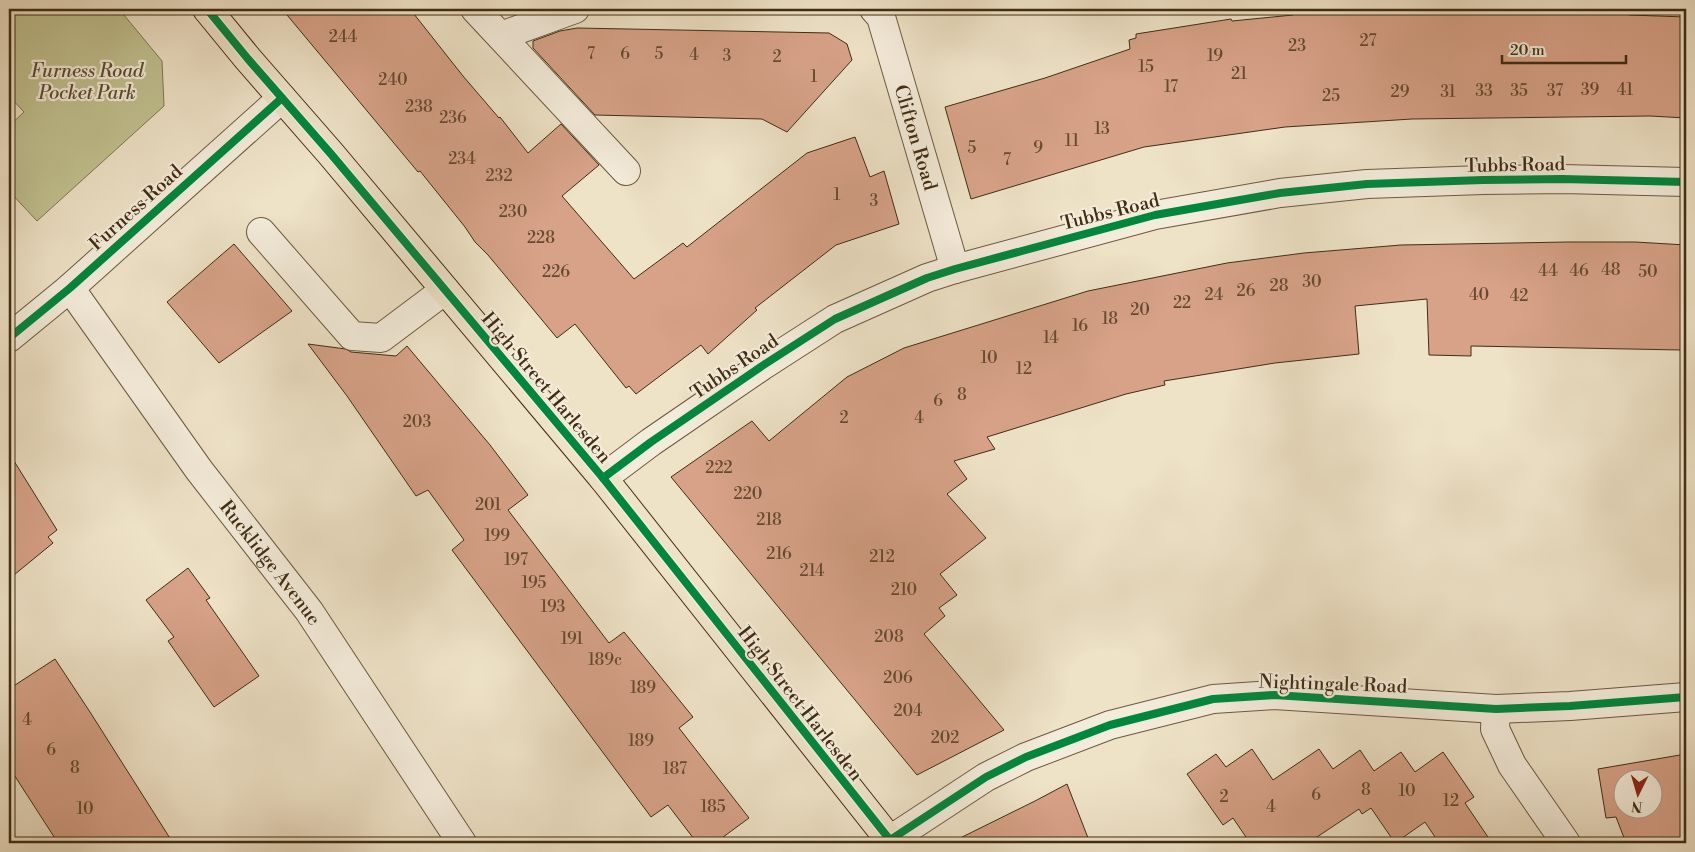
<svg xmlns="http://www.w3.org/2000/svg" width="1695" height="852" font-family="'Libre Bodoni',serif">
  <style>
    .green { fill: #c1c190; stroke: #807752 }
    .building { fill: #d7a288; stroke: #402d13; fill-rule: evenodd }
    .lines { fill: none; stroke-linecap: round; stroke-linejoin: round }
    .minor-casing { stroke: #6c5a40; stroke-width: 30 }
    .major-casing { stroke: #402d13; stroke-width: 30 }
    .minor { stroke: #f4ecdb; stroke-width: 28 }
    .major { stroke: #eee2c7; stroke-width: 28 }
    .cycleway-casing { stroke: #f4ecdb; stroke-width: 11 }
    .cycleway { stroke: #00873e; stroke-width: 8 }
    .labels { text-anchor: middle; stroke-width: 4.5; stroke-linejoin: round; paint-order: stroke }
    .number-label { font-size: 16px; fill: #664a30 }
    .park-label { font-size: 19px; font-style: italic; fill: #5a4b2c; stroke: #f4ecdb }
    .street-label { font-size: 19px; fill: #402d13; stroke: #f4ecdb }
  </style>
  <rect width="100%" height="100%" fill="#eee2c7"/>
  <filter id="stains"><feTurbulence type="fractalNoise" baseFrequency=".004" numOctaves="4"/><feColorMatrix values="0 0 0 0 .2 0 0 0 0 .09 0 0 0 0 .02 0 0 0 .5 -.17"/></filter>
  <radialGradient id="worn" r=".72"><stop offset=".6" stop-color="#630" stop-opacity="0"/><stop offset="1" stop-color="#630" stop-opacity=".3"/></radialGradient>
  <polygon class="green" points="9,9 119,9 162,61 164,106 37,221 9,191 9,126 24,112 9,96"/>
  <g class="building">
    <polygon points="282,9 410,9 463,76 499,118 500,117 528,153 561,124 599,165 562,196 634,279 683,243 687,247 807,153 855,137 870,177 884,171 899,224 836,245 755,308 757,310 708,354 701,345 636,394 629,386 626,388 575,324 557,338 488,255 475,242 465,227 420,171 418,172"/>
    <polygon points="1374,9 1390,9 1390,12 1629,10 1629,15 1686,17 1686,118 1650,116 1412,119 1285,127 1144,147 971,199 945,107 1045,78 1130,49 1129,40 1136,38 1136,34 1231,19 1232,21 1293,15 1293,13"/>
    <polygon points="577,28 829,33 847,44 852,60 787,132 762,119 595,115 533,48 533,41 560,31"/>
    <polygon points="1568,242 1635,242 1686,245 1686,301 1684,301 1681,350 1471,346 1471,356 1429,355 1427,299 1355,306 1359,354 1275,363 1164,381 1165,385 1126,394 987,437 995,449 954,461 967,479 947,494 986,538 940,574 957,595 939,608 945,616 924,634 1004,730 917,775 671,477 752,421 769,441 847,377 904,348 1088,291 1227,263 1304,253 1401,245"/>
    <polygon points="234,244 292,311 219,363 167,302"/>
    <polygon points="308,344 346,349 351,352 396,356 407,346 490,445 528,495 508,510 609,643 624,632 693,717 679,728 749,818 715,843 697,843 668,805 651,817 452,550 464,540 428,490 416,496 347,396"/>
    <polygon points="9,453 57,530 48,537 53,543 9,579"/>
    <polygon points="188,568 210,598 206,600 259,676 214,707 168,641 174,637 146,600"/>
    <polygon points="55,659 90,712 173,843 58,843 9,767 9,689"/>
    <polygon points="1252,749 1273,780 1319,749 1333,769 1360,750 1374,771 1401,752 1415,772 1443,752 1474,797 1465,803 1492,843 1439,843 1425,822 1395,843 1371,808 1362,814 1359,809 1308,843 1250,843 1233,818 1223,825 1187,774 1216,754 1226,767"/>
    <path d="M1686 754V843H1626L1616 817 1606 818 1598 769ZM1622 780H1652V810H1622Z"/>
    <polygon points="1067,784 1090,843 950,843 1035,801"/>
  </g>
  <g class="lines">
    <g class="minor-casing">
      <g id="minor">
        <polyline points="475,9 626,171"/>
        <path id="s1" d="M874 9 881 17 955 269"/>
        <polyline points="501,36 575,9"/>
        <polyline points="261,232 352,336 381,338 445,290"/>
        <path id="s2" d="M70 288 199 470 309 611 462 843"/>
        <polyline points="9,338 70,288 282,98"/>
        <polyline points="603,478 651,442 762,366 835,319 927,278 955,269 1155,215 1280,193 1367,184 1483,180 1562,179 1686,182"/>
        <polyline points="1496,709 1495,729 1512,765 1566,843"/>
        <polyline points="890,840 986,777 1026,757 1110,725 1213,699 1274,695 1496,709 1570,706 1686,697"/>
      </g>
    </g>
    <g class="major-casing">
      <polyline id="major" points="207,9 248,59 331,154 603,478 892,843"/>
    </g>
    <use href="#minor" class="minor"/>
    <use href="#major" class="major"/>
    <g class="cycleway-casing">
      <g id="cycleway">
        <polyline points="207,9 248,59 331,154 603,478 890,840 986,777 1026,757 1110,725 1213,699 1274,695 1496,709 1570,706 1686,697"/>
        <polyline points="9,338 70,288 282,98"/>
        <polyline points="603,478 651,442 762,366 835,319 927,278 955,269 1155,215 1280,193 1367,184 1483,180 1562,179 1686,182"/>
      </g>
    </g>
    <use href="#cycleway" class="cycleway"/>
  </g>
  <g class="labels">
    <g class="number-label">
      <text x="343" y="42">244</text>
      <text x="1368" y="46">27</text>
      <text x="1297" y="51">23</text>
      <text x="591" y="59">7</text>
      <text x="625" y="59">6</text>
      <text x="659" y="59">5</text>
      <text x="694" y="60">4</text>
      <text x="727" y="61">3</text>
      <text x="1215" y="61">19</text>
      <text x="777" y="62">2</text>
      <text x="1146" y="72">15</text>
      <text x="1239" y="79">21</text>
      <text x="814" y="82">1</text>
      <text x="393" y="85">240</text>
      <text x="1171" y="92">17</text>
      <text x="1590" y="95">39</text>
      <text x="1625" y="95">41</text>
      <text x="1484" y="96">33</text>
      <text x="1519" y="96">35</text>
      <text x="1555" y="96">37</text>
      <text x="1400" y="97">29</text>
      <text x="1448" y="97">31</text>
      <text x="1331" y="101">25</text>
      <text x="419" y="112">238</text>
      <text x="453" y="123">236</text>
      <text x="1102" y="134">13</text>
      <text x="1072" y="146">11</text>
      <text x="972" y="153">5</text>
      <text x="1038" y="153">9</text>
      <text x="462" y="164">234</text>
      <text x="1007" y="165">7</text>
      <text x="499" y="181">232</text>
      <text x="837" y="200">1</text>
      <text x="874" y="206">3</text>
      <text x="513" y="217">230</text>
      <text x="541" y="243">228</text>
      <text x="1611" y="275">48</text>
      <text x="1548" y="276">44</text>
      <text x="1579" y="276">46</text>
      <text x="556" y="277">226</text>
      <text x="1648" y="277">50</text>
      <text x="1312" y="287">30</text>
      <text x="1279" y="291">28</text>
      <text x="1246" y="296">26</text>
      <text x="1214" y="300">24</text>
      <text x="1479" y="300">40</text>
      <text x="1519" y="301">42</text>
      <text x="1182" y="308">22</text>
      <text x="1140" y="315">20</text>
      <text x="1110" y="324">18</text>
      <text x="1080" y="331">16</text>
      <text x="1051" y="343">14</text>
      <text x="989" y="363">10</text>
      <text x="1024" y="374">12</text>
      <text x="962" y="400">8</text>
      <text x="938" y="406">6</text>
      <text x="844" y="423">2</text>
      <text x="919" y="423">4</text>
      <text x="417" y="427">203</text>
      <text x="719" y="473">222</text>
      <text x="748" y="499">220</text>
      <text x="488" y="510">201</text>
      <text x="769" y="525">218</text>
      <text x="497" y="541">199</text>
      <text x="779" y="559">216</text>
      <text x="882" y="562">212</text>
      <text x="516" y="565">197</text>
      <text x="812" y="576">214</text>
      <text x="534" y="588">195</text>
      <text x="904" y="595">210</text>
      <text x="553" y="612">193</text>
      <text x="889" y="642">208</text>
      <text x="572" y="644">191</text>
      <text x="605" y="665">189c</text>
      <text x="898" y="683">206</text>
      <text x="643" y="693">189</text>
      <text x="908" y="716">204</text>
      <text x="27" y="725">4</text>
      <text x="945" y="743">202</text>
      <text x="641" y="746">189</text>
      <text x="51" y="755">6</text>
      <text x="75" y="773">8</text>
      <text x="675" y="774">187</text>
      <text x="1366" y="795">8</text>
      <text x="1407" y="796">10</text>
      <text x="1316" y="800">6</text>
      <text x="1224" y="802">2</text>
      <text x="1451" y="806">12</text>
      <text x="713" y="812">185</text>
      <text x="1271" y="812">4</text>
      <text x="85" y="814">10</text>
    </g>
    <g class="park-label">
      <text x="87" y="77">Furness Road<tspan x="87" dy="22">Pocket Park</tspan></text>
    </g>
    <g class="street-label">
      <text dy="7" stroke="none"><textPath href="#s1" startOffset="136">Clifton Road</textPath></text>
      <text transform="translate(1515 164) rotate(-1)" y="7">Tubbs Road</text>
      <text transform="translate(135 207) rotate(-42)" y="7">Furness Road</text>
      <text transform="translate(1110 211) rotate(-14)" y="7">Tubbs Road</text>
      <text transform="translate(734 366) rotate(-34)" y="7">Tubbs Road</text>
      <text transform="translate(547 387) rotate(50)" y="7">High Street Harlesden</text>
      <text dy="7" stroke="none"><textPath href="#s2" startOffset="340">Rucklidge Avenue</textPath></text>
      <text transform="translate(1333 683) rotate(2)" y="7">Nightingale Road</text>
      <text transform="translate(801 703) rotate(52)" y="7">High Street Harlesden</text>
    </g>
  </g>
  <rect width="1695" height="852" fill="none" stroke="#eee2c7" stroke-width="30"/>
  <rect x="10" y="10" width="1675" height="832" fill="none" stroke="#402d13" stroke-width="2.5"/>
  <rect x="15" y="15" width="1665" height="822" fill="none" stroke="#402d13"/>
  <g transform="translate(1638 794) rotate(185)"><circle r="24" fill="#f4ecdb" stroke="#aca08b"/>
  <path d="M0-4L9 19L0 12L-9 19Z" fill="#8f2418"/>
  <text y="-8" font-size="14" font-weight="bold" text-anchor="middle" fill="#402d13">N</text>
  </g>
  <path d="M1502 55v8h124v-8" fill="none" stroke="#402d13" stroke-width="2.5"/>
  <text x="1510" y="55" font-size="15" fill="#402d13" stroke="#f4ecdb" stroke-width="4" paint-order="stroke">20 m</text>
  <rect width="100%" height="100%" filter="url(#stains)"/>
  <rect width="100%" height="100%" fill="url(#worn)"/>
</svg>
